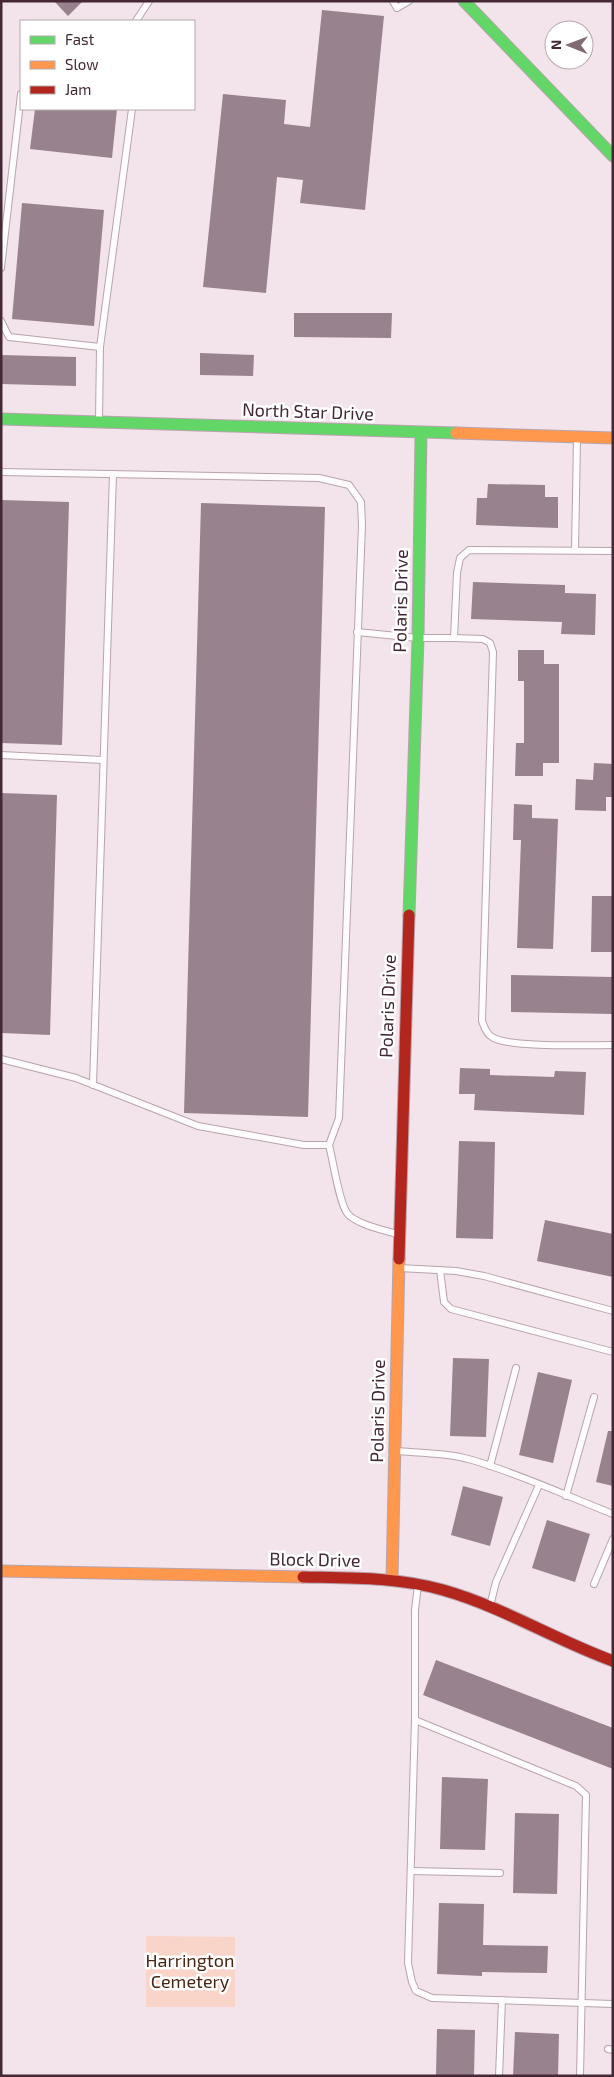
<svg xmlns="http://www.w3.org/2000/svg" width="614" height="2077" font-family="'Exo 2',sans-serif">
  <style>
    .green { fill: #f9d4c8 }
    .building { fill: #98828e }
    .lines { fill: none; stroke-linecap: round; stroke-linejoin: round }
    .lane-casing { stroke: #b8a4ae; stroke-width: 8 }
    .fast-casing { stroke: #b8a4ae; stroke-width: 13 }
    .slow-casing { stroke: #b8a4ae; stroke-width: 13 }
    .jam-casing { stroke: #b8a4ae; stroke-width: 13 }
    .lane { stroke: #fdfbfc; stroke-width: 6 }
    .fast { stroke: #63d668; stroke-width: 11 }
    .slow { stroke: #ff974d; stroke-width: 11 }
    .jam { stroke: #b3261e; stroke-width: 11 }
    .labels { text-anchor: middle; stroke-width: 5; stroke-linejoin: round; paint-order: stroke }
    .street-label { font-size: 18px; fill: #442835; stroke: #fff }
    .park-label { font-size: 18px; fill: #482612; stroke: #fff }
  </style>
  <rect width="100%" height="100%" fill="#f3e3ea"/>
  <polygon class="green" points="146,1936 235,1937 235,2007 146,2007"/>
  <g class="building">
    <polygon points="54,1 83,1 68,16"/>
    <polygon points="322,10 384,16 365,210 300,203 303,180 277,177 266,293 203,287 223,94 286,100 284,124 310,127"/>
    <polygon points="35,109 117,109 112,158 30,149"/>
    <polygon points="22,203 104,210 94,326 12,319"/>
    <polygon points="294,313 392,313 391,338 294,337"/>
    <polygon points="200,353 254,355 253,376 200,375"/>
    <polygon points="1,355 76,357 76,386 1,384"/>
    <polygon points="488,484 545,485 545,497 558,497 558,528 476,525 477,498 487,498"/>
    <polygon points="1,500 69,502 62,745 1,743"/>
    <polygon points="201,503 325,507 308,1117 184,1113"/>
    <polygon points="473,582 565,585 565,593 596,594 595,635 561,634 562,622 471,619"/>
    <polygon points="518,650 544,650 544,664 559,664 559,763 543,763 543,776 515,776 516,743 524,743 524,681 518,681"/>
    <polygon points="594,763 613,764 613,797 606,797 606,811 575,810 576,779 593,780"/>
    <polygon points="1,793 57,795 50,1035 1,1033"/>
    <polygon points="514,804 532,805 532,818 558,819 553,949 517,948 521,840 513,840"/>
    <polygon points="592,896 613,896 613,952 591,952"/>
    <polygon points="511,975 613,977 613,1014 511,1012"/>
    <polygon points="460,1068 490,1069 490,1075 554,1077 555,1071 586,1072 584,1115 474,1110 475,1094 459,1094"/>
    <polygon points="459,1141 495,1142 493,1239 456,1238"/>
    <polygon points="545,1220 613,1234 613,1277 537,1261"/>
    <polygon points="453,1358 489,1359 486,1437 450,1436"/>
    <polygon points="538,1372 572,1380 553,1463 519,1455"/>
    <polygon points="608,1431 613,1431 613,1486 596,1482"/>
    <polygon points="463,1486 503,1497 490,1546 451,1535"/>
    <polygon points="547,1520 590,1534 575,1582 532,1568"/>
    <polygon points="436,1660 613,1728 613,1769 423,1695"/>
    <polygon points="442,1777 488,1779 485,1850 440,1849"/>
    <polygon points="515,1813 559,1814 557,1894 513,1893"/>
    <polygon points="439,1903 484,1904 483,1945 548,1946 547,1973 482,1972 482,1976 437,1974"/>
    <polygon points="437,2029 475,2030 474,2076 436,2076"/>
    <polygon points="515,2032 559,2034 558,2076 513,2076"/>
  </g>
  <g class="lines">
    <g class="lane-casing">
      <g id="lane">
        <polyline points="393,1 397,8 409,1"/>
        <polyline points="136,21 149,1"/>
        <polyline points="1,268 21,94"/>
        <polyline points="1,321 9,337 100,347 132,109"/>
        <polyline points="99,420 100,347"/>
        <polyline points="1,472 319,478 349,485 361,502 362,525 339,1118 329,1145 304,1145 198,1126 76,1078 1,1059"/>
        <polyline points="575,550 577,439"/>
        <polyline points="357,632 418,638 454,638 457,573 460,558 469,550 613,551"/>
        <path d="M454 638 483 639 490 643 493 652 482 1021C484 1026 486 1034 492 1037 507 1048 590 1045 613 1045"/>
        <polyline points="1,755 103,760"/>
        <polyline points="93,1085 113,474"/>
        <path d="M329 1145C333 1160 339 1202 347 1213 355 1224 384 1230 397 1234"/>
        <polyline points="399,1268 456,1271 484,1276 613,1311"/>
        <polyline points="440,1270 444,1302 451,1309 613,1352"/>
        <path d="M396 1451C421 1453 448 1453 472 1460 520 1474 567 1496 613 1514"/>
        <polyline points="490,1466 516,1368"/>
        <polyline points="566,1496 594,1397"/>
        <polyline points="594,1584 613,1539"/>
        <polyline points="418,1585 415,1610 415,1720 408,1963 412,1982 416,1991 432,1998 613,2004"/>
        <polyline points="490,1606 496,1582 539,1485"/>
        <polyline points="415,1720 576,1786 586,1795 580,2076"/>
        <polyline points="411,1871 500,1873"/>
        <polyline points="608,2049 613,2050"/>
        <polyline points="499,2076 502,2000"/>
      </g>
    </g>
    <g class="fast-casing">
      <g id="fast">
        <polyline points="464,1 613,156"/>
        <polyline points="1,419 456,433"/>
        <polyline points="409,915 418,638 421,433"/>
      </g>
    </g>
    <g class="slow-casing">
      <g id="slow">
        <polyline points="456,433 613,438"/>
        <polyline points="1,1571 303,1577"/>
        <polyline points="392,1579 399,1259"/>
      </g>
    </g>
    <g class="jam-casing">
      <g id="jam">
        <polyline points="399,1259 409,915"/>
        <path d="M303 1577C350 1578 397 1577 443 1590 503 1607 555 1640 613 1661"/>
      </g>
    </g>
    <use href="#lane" class="lane"/>
    <use href="#fast" class="fast"/>
    <use href="#slow" class="slow"/>
    <use href="#jam" class="jam"/>
  </g>
  <g class="labels">
    <g class="street-label">
      <text transform="translate(308 412) rotate(2)" y="6">North Star Drive</text>
      <text transform="translate(401 601) rotate(-89)" y="6">Polaris Drive</text>
      <text transform="translate(388 1006) rotate(-88)" y="6">Polaris Drive</text>
      <text transform="translate(378 1411) rotate(-89)" y="6">Polaris Drive</text>
      <text transform="translate(315 1560) rotate(1)" y="6">Block Drive</text>
    </g>
    <g class="park-label">
      <text x="190" y="1967">Harrington<tspan x="190" dy="21">Cemetery</tspan></text>
    </g>
  </g>
  <rect width="614" height="2077" fill="none" stroke="#442835" stroke-width="5"/>
  <rect x="20" y="20" width="175" height="90" fill="#ffffff" stroke="#b4a9ae"/>
  <rect x="30" y="36" width="25" height="8" fill="#63d668" stroke="#b4a9ae"/>
  <text x="65" y="45" font-size="15" fill="#442835">Fast</text>
  <rect x="30" y="61" width="25" height="8" fill="#ff974d" stroke="#b4a9ae"/>
  <text x="65" y="70" font-size="15" fill="#442835">Slow</text>
  <rect x="30" y="86" width="25" height="8" fill="#b3261e" stroke="#b4a9ae"/>
  <text x="65" y="95" font-size="15" fill="#442835">Jam</text>
  <g transform="translate(569 45) rotate(271)"><circle r="24" fill="#ffffff" stroke="#b4a9ae"/>
  <path d="M0-4L9 19L0 12L-9 19Z" fill="#816974"/>
  <text y="-8" font-size="14" font-weight="bold" text-anchor="middle" fill="#442835">N</text>
  </g>
</svg>
